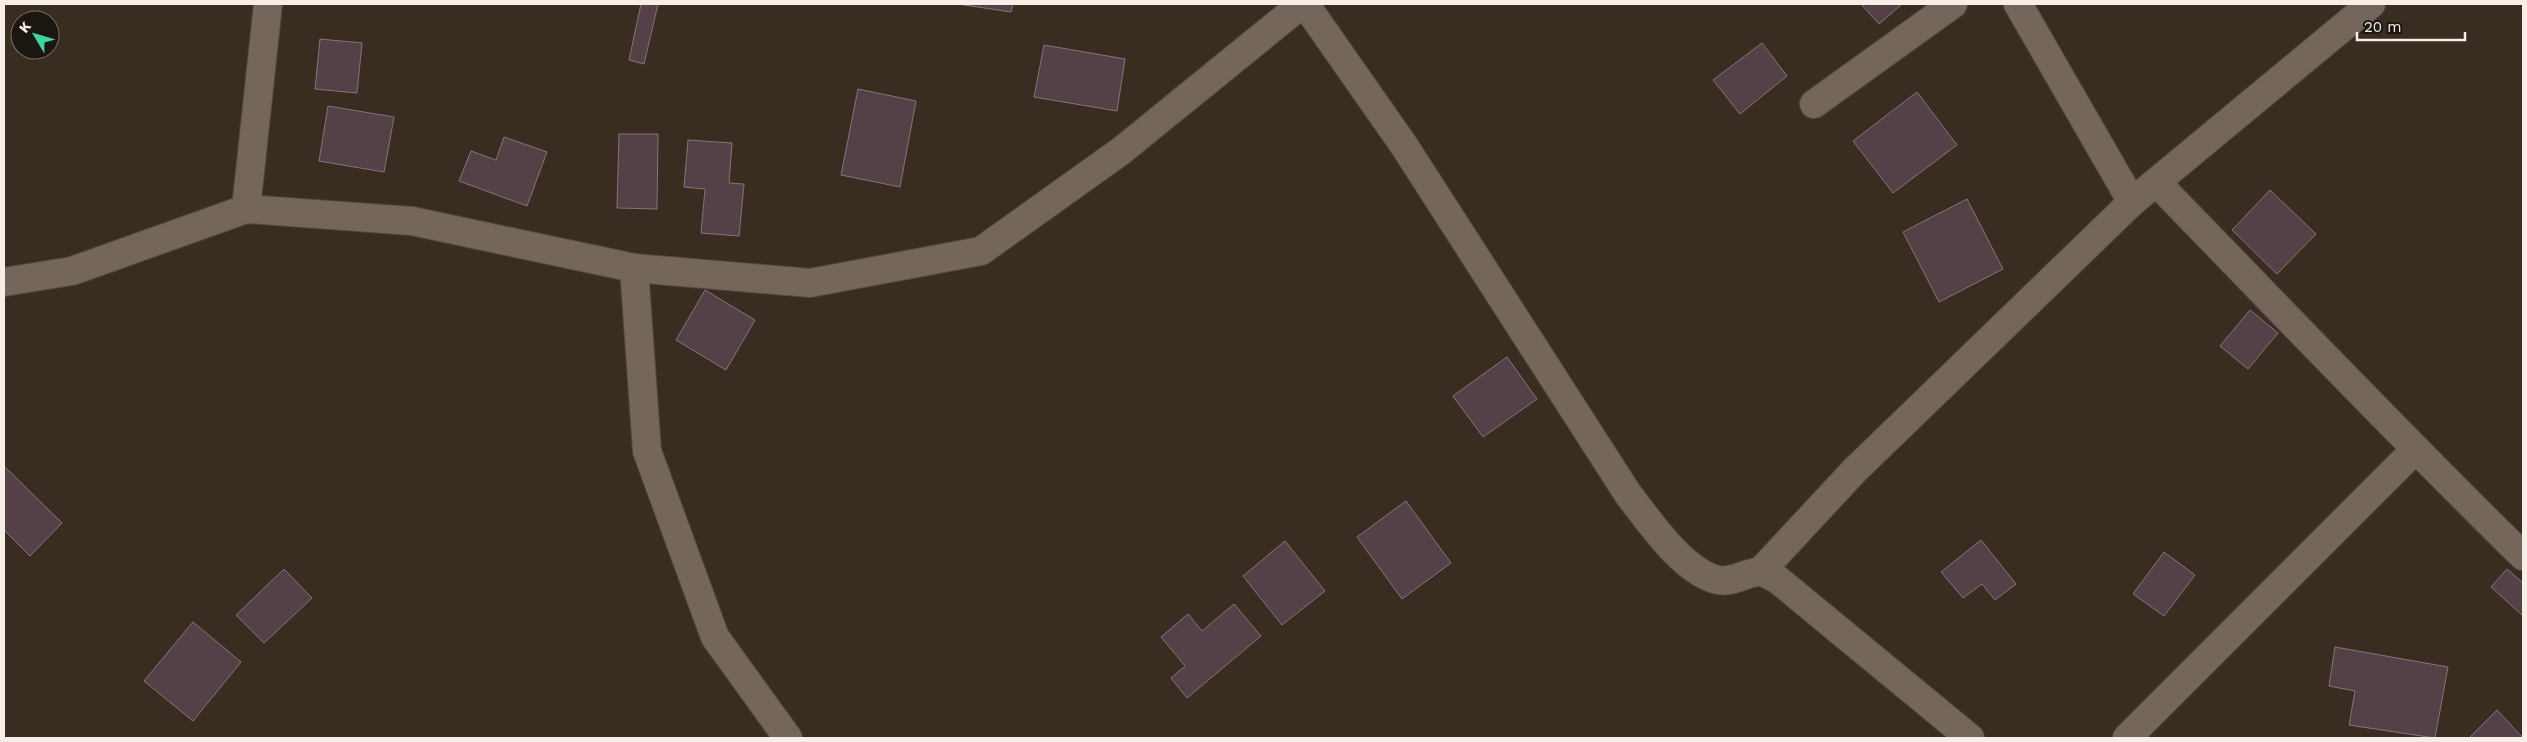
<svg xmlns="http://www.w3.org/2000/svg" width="2527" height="742" font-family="'Work Sans',sans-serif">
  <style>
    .building { fill: #534147; stroke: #87737a }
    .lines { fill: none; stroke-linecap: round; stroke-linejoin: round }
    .minor-casing { stroke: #54493f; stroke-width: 30 }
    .minor { stroke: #74665a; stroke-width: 28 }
  </style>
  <rect width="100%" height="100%" fill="#392d22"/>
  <g class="building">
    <polygon points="641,4 658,4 644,64 629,60"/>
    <polygon points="958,4 1013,4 1011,12"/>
    <polygon points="1861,4 1902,4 1879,24"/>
    <polygon points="320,39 362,43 357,93 315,89"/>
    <polygon points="1762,43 1787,76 1740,114 1713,80"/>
    <polygon points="1044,45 1125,59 1117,111 1034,97"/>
    <polygon points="858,89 916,101 900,187 841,175"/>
    <polygon points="1917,92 1957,145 1893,193 1853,141"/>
    <polygon points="328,106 394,117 384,172 319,161"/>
    <polygon points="619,134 658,134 657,209 617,208"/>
    <polygon points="504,137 547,152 527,206 459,181 471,151 496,160"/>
    <polygon points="688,140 732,143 729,183 744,184 739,236 701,233 705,189 684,187"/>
    <polygon points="2270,190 2316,234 2277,274 2232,230"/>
    <polygon points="1967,199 2003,269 1939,302 1903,232"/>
    <polygon points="705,290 755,320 726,370 676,340"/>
    <polygon points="2250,310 2278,333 2248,369 2220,346"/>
    <polygon points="1507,357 1537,399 1483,437 1453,396"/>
    <polygon points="4,466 62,523 30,556 4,530"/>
    <polygon points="1406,501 1451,563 1402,599 1357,537"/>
    <polygon points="1981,540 2016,584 1995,600 1982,584 1963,598 1941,572"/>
    <polygon points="1285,541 1325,591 1282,625 1243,576"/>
    <polygon points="2164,552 2195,575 2164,616 2133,594"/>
    <polygon points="284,569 312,598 264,643 236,615"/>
    <polygon points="2507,569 2523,583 2523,616 2491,587"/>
    <polygon points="1234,604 1261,636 1187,698 1171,678 1185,666 1161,637 1188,614 1202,631"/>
    <polygon points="193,622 241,662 193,721 144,681"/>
    <polygon points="2335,647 2448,667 2435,738 2349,725 2355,691 2329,686"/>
    <polygon points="2497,710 2523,738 2469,738"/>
  </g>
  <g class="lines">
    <g class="minor-casing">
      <g id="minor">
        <path d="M1305 4 1405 147 1628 494C1649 521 1683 572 1718 580 1733 583 1746 572 1760 572 1765 572 1772 577 1777 579L1970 738"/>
        <polyline points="2018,4 2132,202"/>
        <polyline points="1814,104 1953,4"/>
        <path d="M2156 182C2278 307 2398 434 2523 556"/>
        <polyline points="246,209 268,4"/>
        <polyline points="634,268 647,451 715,637 788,738"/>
        <polyline points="4,282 72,271 246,209 412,221 634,268 810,283 981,251 1121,151 1302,4"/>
        <polyline points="1760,572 1854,471 2132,202 2371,4"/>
        <polyline points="2127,738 2415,450"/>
      </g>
    </g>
    <use href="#minor" class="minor"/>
  </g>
  <rect width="2527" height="742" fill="none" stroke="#f7efe7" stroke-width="10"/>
  <g transform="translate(35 35) rotate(308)"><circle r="24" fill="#1c1611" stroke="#746d67"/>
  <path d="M0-4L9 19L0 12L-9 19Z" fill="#42d4a0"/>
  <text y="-8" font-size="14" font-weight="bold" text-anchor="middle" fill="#f7efe7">K</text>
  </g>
  <path d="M2357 32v8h108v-8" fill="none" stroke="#f7efe7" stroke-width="2.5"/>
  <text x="2364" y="32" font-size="15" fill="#f7efe7" stroke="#1c1611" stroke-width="4" paint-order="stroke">20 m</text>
</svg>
